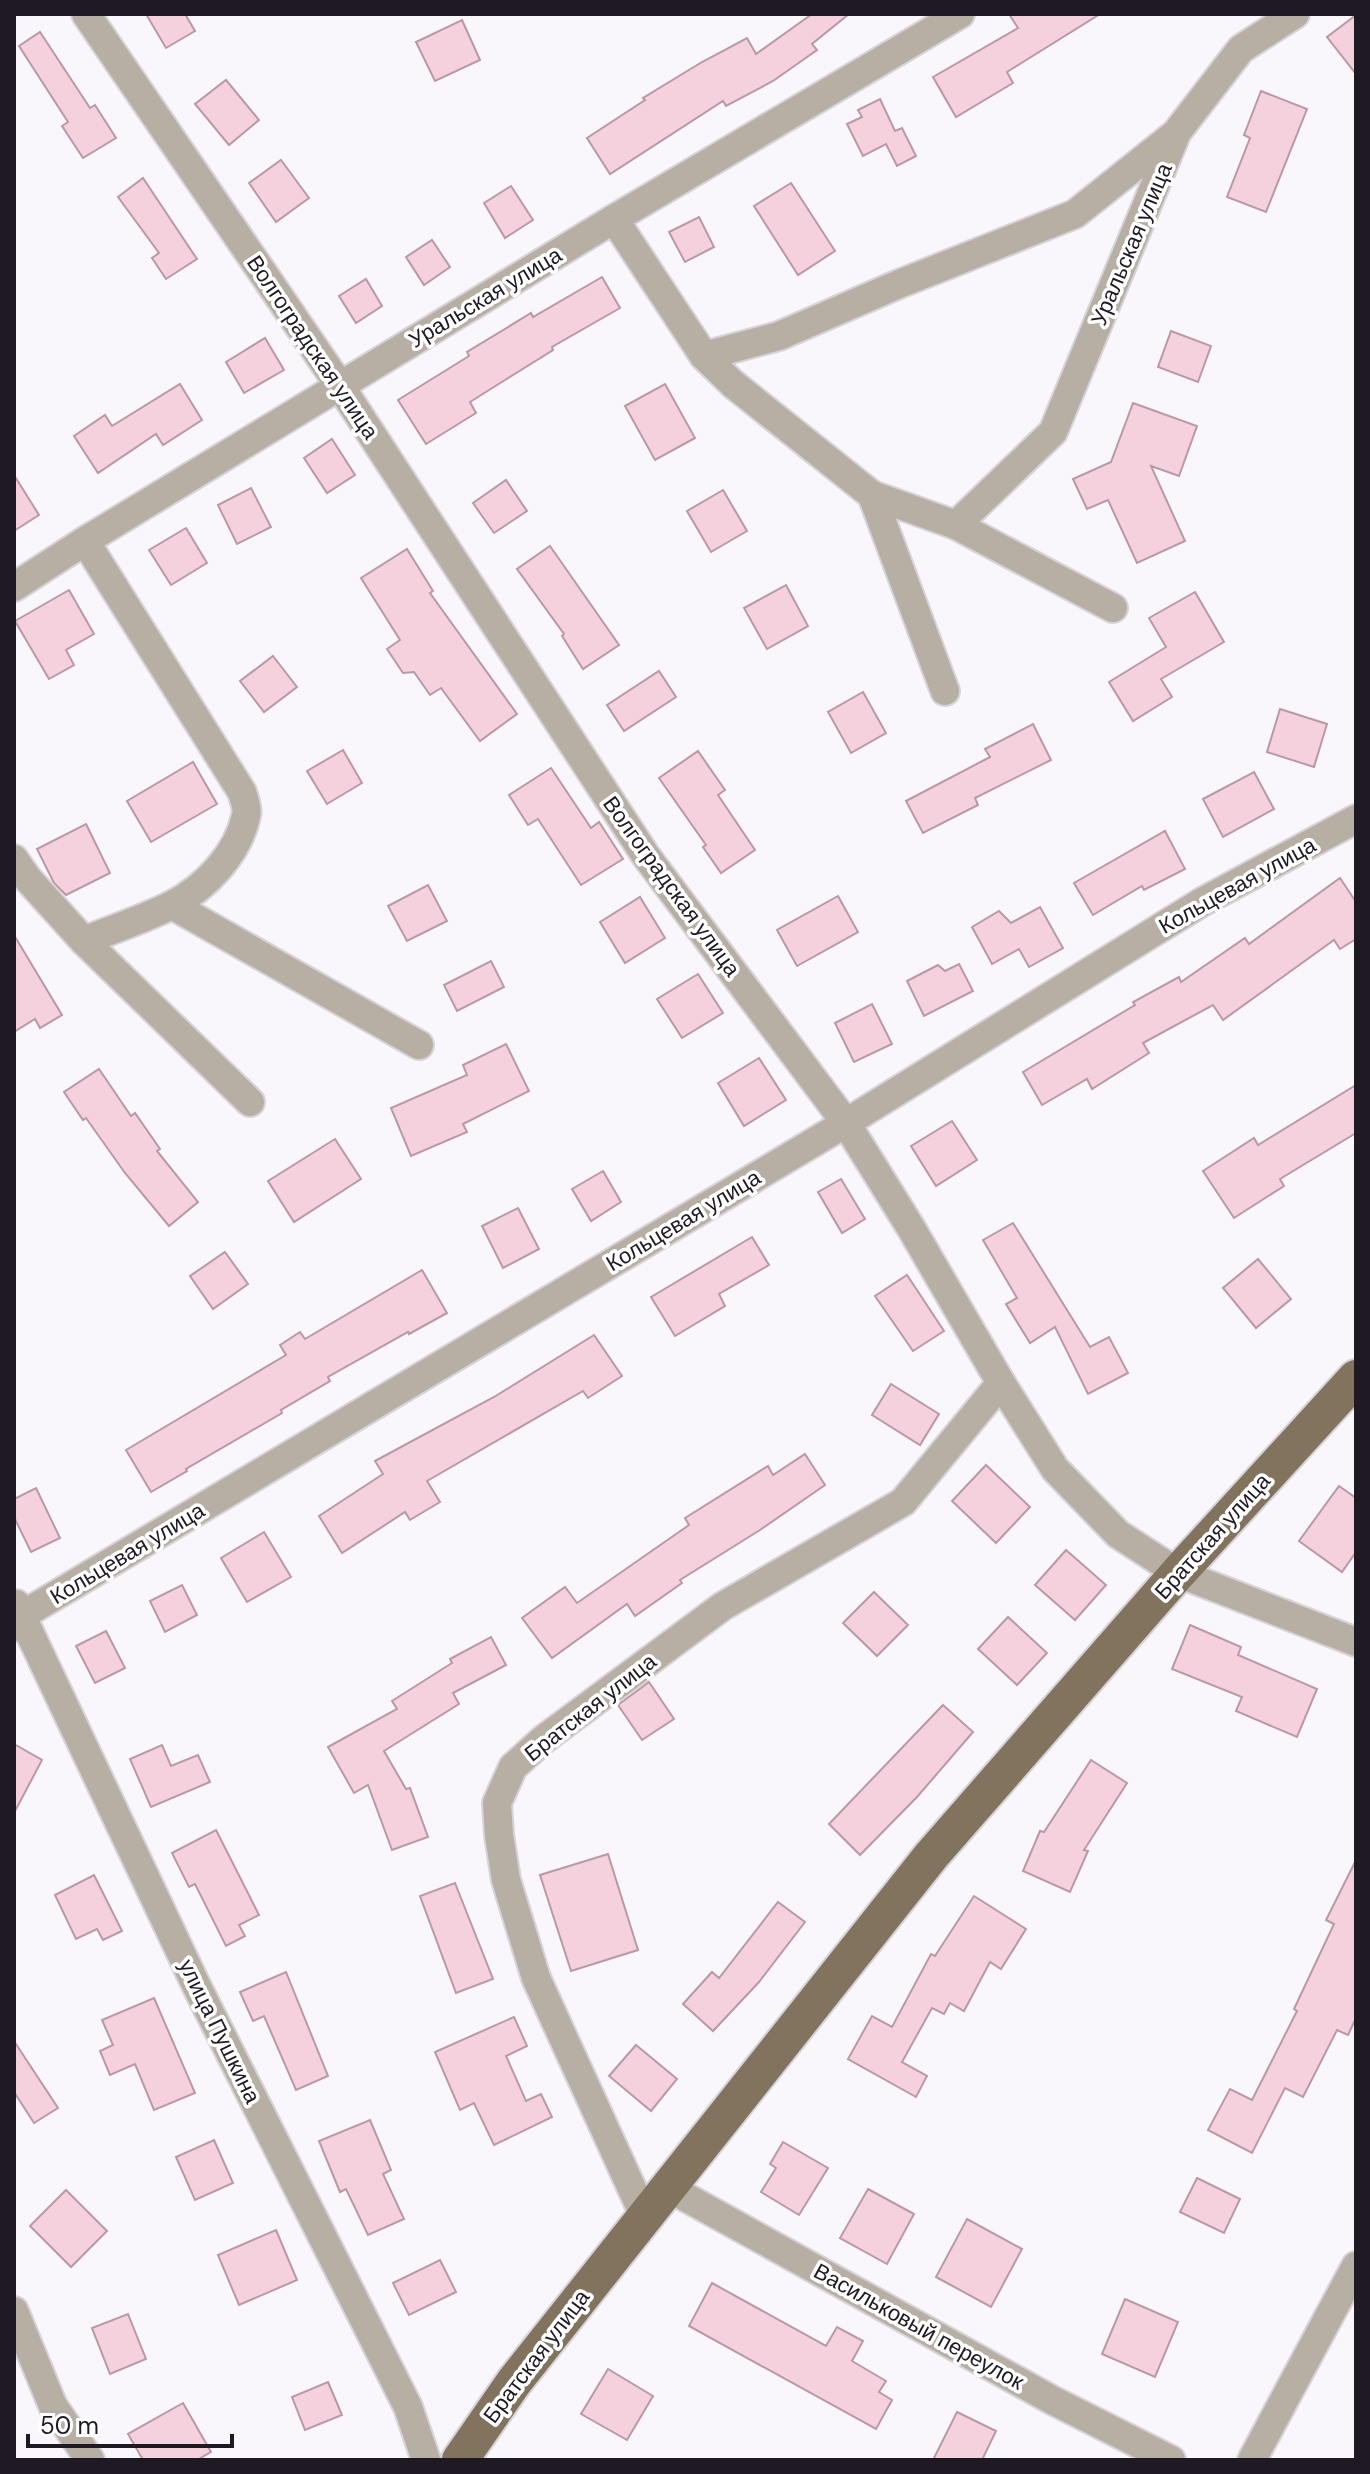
<svg xmlns="http://www.w3.org/2000/svg" width="1370" height="2474" font-family="'DM Sans',sans-serif">
  <style>
    .building { fill: #f4d1dd; stroke: #ba99a4; stroke-width: 2 }
    .lines { fill: none; stroke-linecap: round; stroke-linejoin: round }
    .minor-casing { stroke: #d6d3d9; stroke-width: 32 }
    .major-casing { stroke: #d6d3d9; stroke-width: 40 }
    .minor { stroke: #b8afa4; stroke-width: 28 }
    .major { stroke: #82735f; stroke-width: 36 }
    .labels { text-anchor: middle; stroke-width: 7; stroke-linejoin: round; paint-order: stroke }
    .street-label { font-size: 22px; fill: #1e1923; stroke: #fff }
  </style>
  <rect width="100%" height="100%" fill="#f9f6fc"/>
  <g class="building">
    <polygon points="146,14 185,14 195,31 166,48"/>
    <polygon points="812,14 849,14 812,44 817,50 773,81 726,106 723,101 610,174 587,138 645,100 643,98 702,62 747,38 756,54"/>
    <polygon points="1009,14 1100,14 1007,72 1013,83 956,117 933,77 1018,28"/>
    <polygon points="1356,15 1356,74 1327,37"/>
    <polygon points="462,20 480,60 435,81 416,42"/>
    <polygon points="40,32 90,108 95,105 116,138 83,158 62,126 68,122 19,46"/>
    <polygon points="226,80 259,120 229,145 195,104"/>
    <polygon points="1261,91 1307,109 1266,212 1227,197 1250,138 1244,135"/>
    <polygon points="880,99 895,131 902,128 916,156 897,166 886,144 863,156 847,124 862,117 858,110"/>
    <polygon points="281,160 309,198 276,222 249,183"/>
    <polygon points="143,178 197,259 166,279 152,258 159,253 118,197"/>
    <polygon points="791,183 835,251 798,275 754,206"/>
    <polygon points="511,186 533,220 505,238 484,203"/>
    <polygon points="699,217 714,247 685,262 669,232"/>
    <polygon points="432,240 450,267 424,285 406,257"/>
    <polygon points="602,277 620,308 552,347 553,350 470,402 476,413 426,444 398,400 469,356 467,352 531,313 533,317"/>
    <polygon points="366,279 382,306 356,323 339,296"/>
    <polygon points="1171,331 1211,346 1198,382 1158,367"/>
    <polygon points="265,338 284,370 244,393 226,362"/>
    <polygon points="180,384 202,420 163,445 156,434 98,473 74,436 105,415 112,426"/>
    <polygon points="665,384 695,438 655,460 625,406"/>
    <polygon points="1133,403 1197,426 1179,476 1151,466 1185,541 1137,563 1108,500 1087,509 1073,479 1111,462"/>
    <polygon points="332,439 355,475 327,493 304,458"/>
    <polygon points="14,475 39,515 14,531"/>
    <polygon points="506,480 527,511 494,533 473,503"/>
    <polygon points="251,488 271,527 237,544 218,505"/>
    <polygon points="723,490 747,531 711,552 687,511"/>
    <polygon points="186,528 207,563 171,585 149,550"/>
    <polygon points="550,546 619,645 583,669 562,636 564,634 517,569"/>
    <polygon points="407,549 433,591 430,593 517,714 480,741 441,688 430,695 414,672 403,673 387,649 400,640 361,578"/>
    <polygon points="786,585 808,626 767,649 744,608"/>
    <polygon points="69,590 94,634 66,650 74,665 49,679 15,621"/>
    <polygon points="1195,592 1224,642 1161,679 1172,697 1133,721 1109,682 1166,647 1149,618"/>
    <polygon points="273,656 297,687 264,712 240,681"/>
    <polygon points="659,671 676,697 624,731 607,705"/>
    <polygon points="863,692 886,733 851,753 828,712"/>
    <polygon points="1280,709 1327,724 1314,767 1267,752"/>
    <polygon points="1033,724 1051,760 975,798 978,805 923,833 906,801 990,757 985,749"/>
    <polygon points="343,750 362,783 327,804 307,771"/>
    <polygon points="698,751 725,790 718,795 755,850 721,873 703,847 706,845 659,778"/>
    <polygon points="193,762 217,804 151,842 127,801"/>
    <polygon points="551,768 591,828 599,822 623,859 581,885 538,819 528,825 509,795"/>
    <polygon points="1254,772 1274,809 1223,837 1203,799"/>
    <polygon points="86,824 110,873 66,895 54,883 37,849"/>
    <polygon points="1165,831 1185,869 1144,890 1142,886 1093,915 1074,883"/>
    <polygon points="1340,878 1356,902 1356,939 1340,949 1334,940 1223,1020 1213,1005 1143,1043 1149,1053 1092,1089 1087,1079 1042,1105 1023,1072 1135,1005 1133,1002 1179,977 1181,982 1245,938 1249,944"/>
    <polygon points="428,885 447,921 407,941 388,906"/>
    <polygon points="838,896 858,932 797,966 777,930"/>
    <polygon points="640,897 665,938 625,963 600,922"/>
    <polygon points="1040,907 1063,948 1029,967 1019,949 992,964 972,927 999,911 1011,923"/>
    <polygon points="14,935 62,1015 40,1028 35,1019 14,1032"/>
    <polygon points="491,961 504,987 457,1011 444,985"/>
    <polygon points="959,964 973,991 924,1016 907,981 938,965 945,971"/>
    <polygon points="698,974 723,1013 682,1038 657,999"/>
    <polygon points="872,1004 892,1044 854,1062 835,1023"/>
    <polygon points="506,1044 529,1091 463,1124 467,1132 411,1156 391,1108 467,1075 463,1065"/>
    <polygon points="759,1058 786,1100 744,1126 718,1083"/>
    <polygon points="99,1069 131,1116 135,1113 160,1149 157,1151 198,1202 169,1226 125,1173 86,1118 83,1120 64,1092"/>
    <polygon points="1356,1085 1356,1133 1280,1179 1284,1186 1234,1218 1203,1171 1254,1138 1258,1145"/>
    <polygon points="952,1121 977,1160 936,1186 911,1146"/>
    <polygon points="335,1139 361,1179 294,1222 268,1181"/>
    <polygon points="603,1171 621,1202 591,1221 572,1189"/>
    <polygon points="841,1179 865,1219 842,1233 818,1192"/>
    <polygon points="518,1208 539,1249 503,1268 482,1226"/>
    <polygon points="1013,1223 1090,1347 1109,1337 1128,1373 1088,1394 1055,1327 1030,1343 1006,1304 1017,1298 983,1240"/>
    <polygon points="752,1237 769,1265 719,1294 725,1306 675,1336 651,1297"/>
    <polygon points="225,1252 248,1284 213,1309 190,1276"/>
    <polygon points="1258,1259 1291,1299 1256,1328 1223,1288"/>
    <polygon points="422,1270 447,1313 409,1334 408,1332 328,1377 330,1381 281,1410 282,1413 186,1469 187,1471 151,1492 126,1450 286,1355 280,1345 300,1332 305,1339"/>
    <polygon points="907,1275 944,1331 913,1351 875,1296"/>
    <polygon points="594,1335 622,1376 588,1398 583,1391 427,1481 440,1502 410,1520 405,1512 342,1553 319,1516 383,1474 375,1461 494,1397"/>
    <polygon points="891,1384 939,1414 920,1445 872,1415"/>
    <polygon points="805,1454 825,1485 760,1530 680,1580 682,1583 635,1616 627,1604 552,1658 522,1618 565,1587 577,1603 689,1525 685,1518 768,1466 773,1475"/>
    <polygon points="986,1465 1030,1507 996,1543 952,1501"/>
    <polygon points="1339,1486 1356,1498 1356,1552 1342,1572 1299,1541"/>
    <polygon points="36,1488 60,1538 31,1552 14,1517 14,1499"/>
    <polygon points="264,1532 291,1577 247,1602 221,1558"/>
    <polygon points="1066,1550 1106,1585 1075,1620 1035,1585"/>
    <polygon points="182,1585 197,1615 165,1632 150,1601"/>
    <polygon points="874,1592 908,1625 877,1656 843,1623"/>
    <polygon points="1008,1617 1047,1653 1017,1685 978,1649"/>
    <polygon points="1190,1625 1241,1647 1238,1655 1317,1689 1297,1737 1236,1711 1242,1697 1172,1669"/>
    <polygon points="106,1631 125,1668 95,1683 76,1646"/>
    <polygon points="491,1637 506,1665 453,1693 459,1704 384,1751 406,1789 410,1788 428,1837 392,1850 368,1785 354,1793 328,1747 397,1709 392,1701 452,1663 450,1659"/>
    <polygon points="649,1682 674,1719 642,1740 618,1705"/>
    <polygon points="943,1705 973,1732 917,1797 860,1855 829,1824"/>
    <polygon points="14,1744 42,1760 14,1813"/>
    <polygon points="162,1745 171,1766 198,1755 210,1782 151,1807 130,1759"/>
    <polygon points="1091,1760 1127,1783 1084,1850 1088,1851 1070,1892 1023,1871 1040,1831 1044,1832"/>
    <polygon points="216,1830 259,1915 239,1925 245,1936 226,1946 195,1884 189,1887 172,1853"/>
    <polygon points="608,1854 638,1950 571,1971 540,1875"/>
    <polygon points="1356,1860 1356,2018 1348,2035 1337,2030 1303,2097 1285,2088 1252,2153 1208,2130 1230,2089 1252,2100 1297,2011 1294,2009 1334,1924 1326,1920"/>
    <polygon points="94,1875 122,1931 103,1940 97,1929 76,1939 55,1895"/>
    <polygon points="455,1883 493,1979 456,1993 420,1896"/>
    <polygon points="974,1896 1026,1929 1001,1969 990,1962 964,2011 950,2003 944,2014 932,2008 902,2062 927,2076 916,2097 848,2059 872,2016 892,2027 931,1954 935,1956"/>
    <polygon points="778,1902 805,1922 759,1982 713,2031 683,2004 712,1972 719,1978"/>
    <polygon points="286,1972 328,2076 296,2090 264,2016 253,2021 240,1992"/>
    <polygon points="154,1998 195,2093 154,2110 135,2064 110,2075 100,2051 113,2045 102,2020"/>
    <polygon points="514,2017 527,2046 506,2056 526,2101 541,2094 552,2117 494,2145 474,2103 460,2110 435,2052"/>
    <polygon points="14,2041 58,2108 34,2123 14,2092"/>
    <polygon points="636,2045 677,2079 651,2111 609,2076"/>
    <polygon points="370,2120 391,2170 383,2174 404,2219 368,2235 346,2189 340,2192 319,2141"/>
    <polygon points="214,2140 233,2183 195,2200 176,2157"/>
    <polygon points="783,2142 828,2168 799,2215 761,2192 776,2168 770,2164"/>
    <polygon points="1197,2178 1240,2199 1224,2233 1180,2212"/>
    <polygon points="868,2189 914,2214 887,2264 840,2238"/>
    <polygon points="66,2190 107,2231 71,2267 30,2226"/>
    <polygon points="967,2219 1022,2249 991,2307 936,2277"/>
    <polygon points="276,2230 297,2280 239,2305 218,2255"/>
    <polygon points="440,2260 456,2292 409,2315 393,2283"/>
    <polygon points="712,2283 826,2346 837,2327 863,2341 852,2361 886,2381 879,2392 892,2400 876,2429 689,2326"/>
    <polygon points="1125,2299 1178,2322 1155,2377 1102,2354"/>
    <polygon points="128,2314 146,2359 110,2374 92,2328"/>
    <polygon points="608,2369 653,2396 627,2440 581,2414"/>
    <polygon points="328,2382 342,2415 305,2430 292,2397"/>
    <polygon points="183,2403 211,2452 197,2460 143,2460 128,2434"/>
    <polygon points="957,2412 996,2431 982,2460 933,2460"/>
  </g>
  <g class="lines">
    <g class="minor-casing">
      <g id="minor">
        <polyline points="86,14 340,386 646,856 846,1123 911,1228 1001,1383 1055,1469 1118,1534 1178,1573 1356,1642"/>
        <polyline points="614,219 704,356 733,384 872,495 945,691"/>
        <polyline points="704,356 779,336 899,284 1075,214 1174,135"/>
        <polyline points="872,495 956,525 1113,608"/>
        <polyline points="956,525 1053,432 1177,132 1241,49 1295,14"/>
        <polyline points="14,587 85,541 614,219 960,14"/>
        <polyline points="14,859 27,878 84,941 250,1102"/>
        <polyline points="172,905 419,1045"/>
        <path d="M84 941C113 929 144 919 172 905 205 888 238 854 246 816 248 809 244 799 242 792L85 541"/>
        <polyline points="16,1604 197,1987 408,2407 426,2460"/>
        <polyline points="14,1627 21,1616 846,1123 1202,902 1356,819"/>
        <polyline points="669,2188 1052,2400 1171,2460"/>
        <polyline points="644,2215 536,1978 506,1880 499,1835 497,1803 513,1767 544,1739 723,1606 903,1502 1001,1383"/>
        <polyline points="14,2311 53,2406 90,2460"/>
        <polyline points="1252,2460 1356,2266"/>
      </g>
    </g>
    <g class="major-casing">
      <polyline id="major" points="460,2460 514,2382 931,1856 1178,1573 1356,1378"/>
    </g>
    <use href="#minor" class="minor"/>
    <use href="#major" class="major"/>
  </g>
  <g class="labels">
    <g class="street-label">
      <text transform="translate(1131 244) rotate(-67)" y="8">Уральская улица</text>
      <text transform="translate(485 297) rotate(-31)" y="8">Уральская улица</text>
      <text transform="translate(313 347) rotate(56)" y="8">Волгоградская улица</text>
      <text transform="translate(1237 885) rotate(-29)" y="8">Кольцевая улица</text>
      <text transform="translate(672 886) rotate(54)" y="8">Волгоградская улица</text>
      <text transform="translate(683 1220) rotate(-31)" y="8">Кольцевая улица</text>
      <text transform="translate(1212 1536) rotate(-48)" y="8">Братская улица</text>
      <text transform="translate(127 1553) rotate(-31)" y="8">Кольцевая улица</text>
      <text transform="translate(590 1707) rotate(-38)" y="8">Братская улица</text>
      <text transform="translate(220 2031) rotate(64)" y="8">улица Пушкина</text>
      <text transform="translate(919 2326) rotate(29)" y="8">Васильковый переулок</text>
      <text transform="translate(536 2356) rotate(-53)" y="8">Братская улица</text>
    </g>
  </g>
  <rect width="1370" height="2474" fill="none" stroke="#1e1923" stroke-width="32"/>
  <path d="M28 2434v12h204v-12" fill="none" stroke="#1e1923" stroke-width="4"/>
  <text x="40" y="2434" font-size="24" fill="#1e1923" stroke="#ffffff" stroke-width="6" paint-order="stroke">50 m</text>
</svg>
